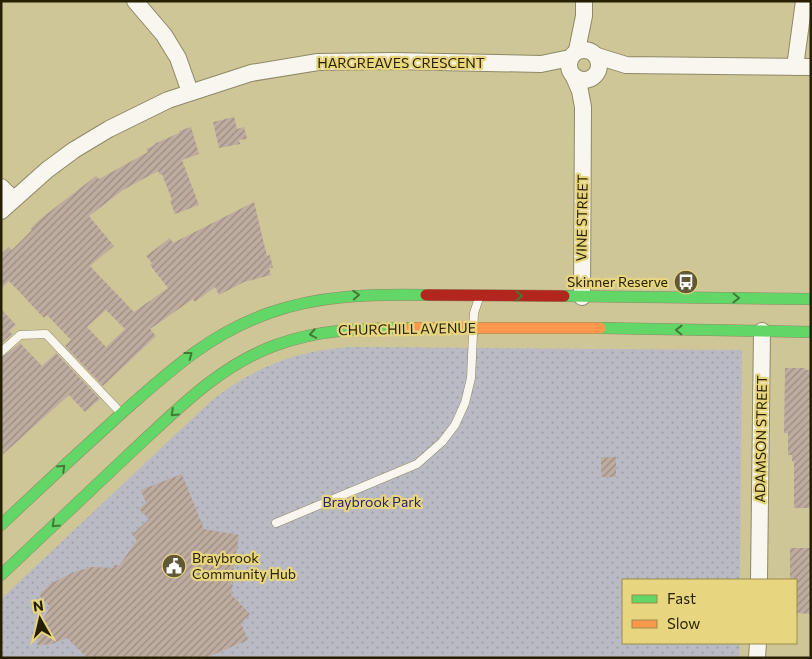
<svg xmlns="http://www.w3.org/2000/svg" width="812" height="659" font-family="Commissioner,sans-serif">
  <style>
    .park { fill: url(#park-dots) }
    .building { fill: url(#building-hatch); fill-rule: evenodd }
    .lines { fill: none; stroke-linecap: round; stroke-linejoin: round }
    .lane-casing { stroke: #8e8866; stroke-width: 9 }
    .street-casing { stroke: #8e8866; stroke-width: 18 }
    .fast-casing { stroke: #8e8866; stroke-width: 12 }
    .slow-casing { stroke: #8e8866; stroke-width: 12 }
    .jam-casing { stroke: #8e8866; stroke-width: 12 }
    .lane { stroke: #f8f6ef; stroke-width: 8 }
    .street { stroke: #f8f6ef; stroke-width: 16 }
    .fast { stroke: #63d668; stroke-width: 11 }
    .slow { stroke: #ff974d; stroke-width: 11 }
    .jam { stroke: #b3261e; stroke-width: 11 }
    .oneway { stroke: #447a34 }
    .labels { text-anchor: middle; stroke-width: 4.5; stroke-linejoin: round; paint-order: stroke }
    .street-label { font-size: 14px; fill: #261f00; stroke: #e7d57f }
    .poi-label { font-size: 14px; fill: #261f00; stroke: #e7d57f; text-anchor: end }
    .park-label { font-size: 14px; fill: #25246b; stroke: #e7d57f }
  </style>
  <defs>
    <pattern id="park-dots" width="8" height="8" patternUnits="userSpaceOnUse" patternTransform="scale(1.25)"><rect width="8" height="8" fill="#b9bac3"/><path d="M2 2h.1M6 6h.1" fill="none" stroke="#9f9fa6" stroke-width="1.8" stroke-linecap="round"/></pattern>
    <pattern id="building-hatch" width="6" height="6" patternUnits="userSpaceOnUse" patternTransform="scale(1.25)"><rect width="6" height="6" fill="#beaca1"/><path d="M-1 1l2-2M0 6l6-6M5 7l2-2" fill="none" stroke="#9a8b81"/></pattern>
  </defs>
  <rect width="100%" height="100%" fill="#cfc697"/>
  <path class="park" d="M353 347 742 350 740 580H623V643H740L739 658H1V599L211 401C256 366 297 350 353 347Z"/>
  <g class="building">
    <polygon points="234,117 237,129 244,127 247,139 239,140 240,144 219,148 213,122"/>
    <path d="M191 127 199 154 182 160 199 205 175 214 170 201 172 200 162 174 160 175 158 171 123 190 89 216 114 246 90 266 134 312 168 288 150 265 152 263 146 256 170 238 173 243 254 202 267 256 270 255 273 268H269L271 275 244 282 219 295 215 287 195 302 193 299 150 329 156 336 103 386 65 346 71 340 47 315 44 318 9 281 1 289V254L9 247 12 250 32 230 30 229 39 220 96 176 99 179 148 152 146 149 155 145 154 144 179 133V131ZM106 310 125 329 106 347 87 327Z"/>
    <polygon points="1,309 16,325 9,331 12,334 1,344"/>
    <polygon points="20,343 42,366 56,353 100,399 85,412 69,395 1,456 1,358"/>
    <polygon points="785,368 805,368 805,370 811,370 811,508 794,508 794,462 792,461 792,455 788,455 788,433 784,433"/>
    <rect x="601" y="457" width="15" height="20"/>
    <polygon points="182,474 204,529 239,535 231,584 233,585 231,594 250,614 241,623 248,640 205,658 88,658 67,638 52,644 37,645 38,629 50,607 39,595 50,584 74,572 92,567 113,568 114,564 119,566 137,540 132,535 149,519 139,509 146,503 141,490"/>
    <polygon points="790,548 811,548 811,614 796,613 796,580 790,580"/>
  </g>
  <g class="lines">
    <g class="lane-casing">
      <g id="lane">
        <polyline points="1,352 20,335 46,334 121,413"/>
        <polyline points="276,523 417,464 442,442 455,425 465,403 471,378 474,313 479,298"/>
      </g>
    </g>
    <g class="street-casing">
      <g id="street">
        <polyline points="135,1 164,35 178,58 190,92"/>
        <circle cx="584" cy="65" r="15"/>
        <polyline points="577,50 584,16 584,1"/>
        <polyline points="597,56 626,65 811,67"/>
        <polyline points="795,67 804,1"/>
        <polyline points="574,77 580,91 583,107 582,297"/>
        <polyline points="1,187 13,199"/>
        <polyline points="1,211 47,170 74,150 109,129 168,100 251,73 318,62 392,61 541,64 570,58"/>
        <polyline points="759,580 762,331"/>
        <polyline points="757,658 758,643"/>
      </g>
    </g>
    <g class="fast-casing">
      <g id="fast">
        <polyline points="564,296 811,299"/>
        <polyline points="600,328 811,332"/>
        <path d="M1 525C41 487 82 449 123 412 171 370 208 335 269 313 320 295 372 294 426 295"/>
        <path d="M1 575C43 535 86 495 128 455 174 413 216 367 276 345 320 329 365 328 411 328"/>
      </g>
    </g>
    <g class="slow-casing">
      <polyline id="slow" points="411,328 600,328"/>
    </g>
    <g class="jam-casing">
      <polyline id="jam" points="426,295 564,296"/>
    </g>
    <use href="#lane" class="lane"/>
    <use href="#street" class="street"/>
    <use href="#fast" class="fast"/>
    <use href="#slow" class="slow"/>
    <use href="#jam" class="jam"/>
  </g>
  <defs><path id="oneway-chevron" d="M-2-3.5L2.5 0L-2 3.5" fill="none" stroke-width="1.6" stroke-linecap="round" stroke-linejoin="round" transform="scale(1.25)"/></defs>
  <g class="oneway">
    <use href="#oneway-chevron" transform="translate(356 295) rotate(-4)"/>
    <use href="#oneway-chevron" transform="translate(519 296) rotate(1)"/>
    <use href="#oneway-chevron" transform="translate(736 298) rotate(1)"/>
    <use href="#oneway-chevron" transform="translate(679 330) rotate(-179)"/>
    <use href="#oneway-chevron" transform="translate(313 334) rotate(170)"/>
    <use href="#oneway-chevron" transform="translate(189 355) rotate(-37)"/>
    <use href="#oneway-chevron" transform="translate(174 413) rotate(137)"/>
    <use href="#oneway-chevron" transform="translate(62 468) rotate(-43)"/>
    <use href="#oneway-chevron" transform="translate(55 524) rotate(137)"/>
  </g>
  <defs>
    <g id="bus-disc" transform="scale(1.25)"><circle r="9.5" fill="#615935" stroke="#e7d57f"/><path d="M-5-6H5V4H4V6H2V4H-2V6H-4V4H-5ZM-3.5-4V0h7V-4ZM-3.5 1.2v1.5H-2V1.2ZM2 1.2v1.5H3.5V1.2Z" fill="#fff"/></g>
    <g id="civic-disc" transform="scale(1.25)"><circle r="9.5" fill="#615935" stroke="#e7d57f"/><path d="M-.6-6.5H3V-4.5H.6V-3L4-1V1h2V6H-6V1h2V-1L-.6-3ZM-1.2 2.5V6h2.4V2.5Z" fill="#fff"/></g>
  </defs>
  <g fill-rule="evenodd">
    <use href="#bus-disc" x="686" y="282"/>
    <use href="#civic-disc" x="174" y="566"/>
  </g>
  <g class="labels">
    <g class="street-label">
      <text x="401" y="68">HARGREAVES CRESCENT</text>
      <text transform="translate(582 218) rotate(-89)" y="5">VINE STREET</text>
      <text transform="translate(407 329) rotate(-1)" y="5">CHURCHILL AVENUE</text>
      <text transform="translate(761 439) rotate(-89)" y="5">ADAMSON STREET</text>
    </g>
    <g class="poi-label">
      <text x="668" y="287">Skinner Reserve</text>
      <text x="192" y="563" text-anchor="start">Braybrook<tspan x="192" dy="16">Community Hub</tspan></text>
    </g>
    <g class="park-label">
      <text x="372" y="507">Braybrook Park</text>
    </g>
  </g>
  <rect width="812" height="659" fill="none" stroke="#261f00" stroke-width="5"/>
  <rect x="622" y="579" width="175" height="65" fill="#e7d57f" stroke="#9a8c4c"/>
  <rect x="632" y="595" width="25" height="8" fill="#63d668" stroke="#9a8c4c"/>
  <text x="667" y="604" font-size="15" fill="#261f00">Fast</text>
  <rect x="632" y="620" width="25" height="8" fill="#ff974d" stroke="#9a8c4c"/>
  <text x="667" y="629" font-size="15" fill="#261f00">Slow</text>
  <g transform="translate(40 619) rotate(352)" stroke="#e7d57f" stroke-width="4" paint-order="stroke">
  <path d="M0-4L9 19L0 12L-9 19Z" fill="#261f00"/>
  <text y="-8" font-size="14" font-weight="bold" text-anchor="middle" fill="#261f00">N</text>
  </g>
</svg>
